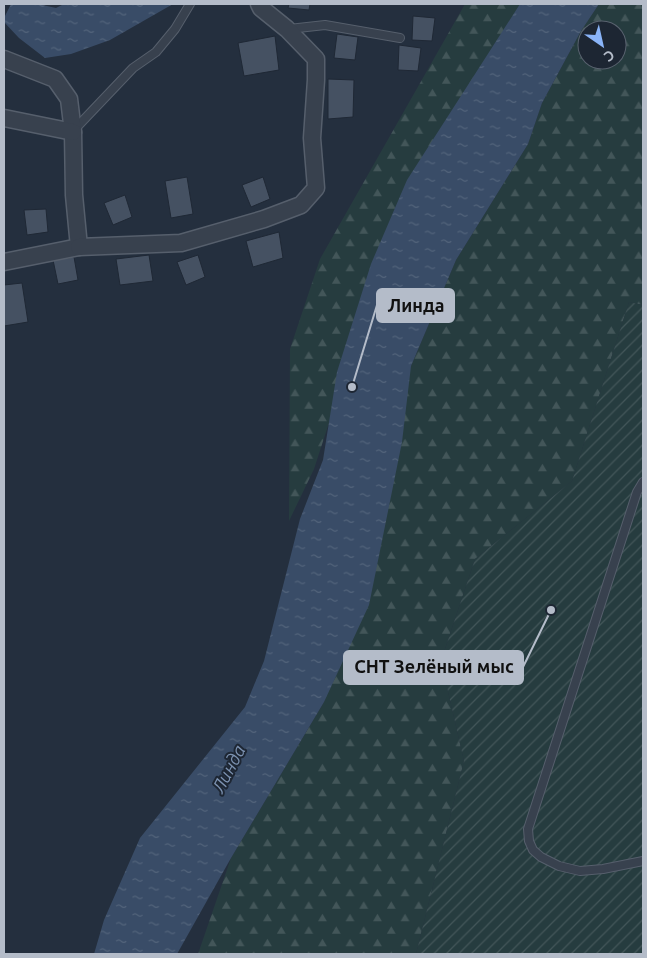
<svg xmlns="http://www.w3.org/2000/svg" width="647" height="958" font-family="Ubuntu,sans-serif">
  <style>
    .forest { fill: url(#forest-firs); fill-rule: evenodd }
    .garden { fill: url(#garden-furrows) }
    .water { fill: url(#water-ripples) }
    .building { fill: #455162; stroke: #1f2835 }
    .lines { fill: none; stroke-linecap: round; stroke-linejoin: round }
    .lane-casing { stroke: #565f6c; stroke-width: 10 }
    .street-casing { stroke: #565f6c; stroke-width: 19 }
    .lane { stroke: #38414e; stroke-width: 8 }
    .street { stroke: #38414e; stroke-width: 16 }
    .labels { text-anchor: middle; stroke-width: 4; stroke-linejoin: round; paint-order: stroke }
    .water-label { font-size: 18px; font-style: italic; fill: #7c92b1; stroke: #1d2633 }
    .leader { fill: none; stroke: #b4bcc9; stroke-width: 2 }
    .callout-dot { fill: #b4bcc9; stroke: #1d2633; stroke-width: 2 }
    .callout { fill: #b4bcc9; stroke: #b4bcc9; stroke-width: 2 }
    .callout-label { font-size: 18px; text-anchor: middle; font-weight: bold; fill: #111 }
  </style>
  <defs>
    <pattern id="forest-firs" width="22" height="20" patternUnits="userSpaceOnUse" patternTransform="scale(1.25)"><rect width="22" height="20" fill="#263c3f"/><path d="M5 1l3.5 6h-7zM16 11l3.5 6h-7z" fill="#435659"/></pattern>
    <pattern id="garden-furrows" width="10" height="10" patternUnits="userSpaceOnUse" patternTransform="scale(1.25)"><rect width="10" height="10" fill="#263c3f"/><path d="M-1 1l2-2M0 10L10 0M9 11l2-2" fill="none" stroke="#435659"/></pattern>
    <pattern id="water-ripples" width="26" height="14" patternUnits="userSpaceOnUse" patternTransform="scale(1.25)"><rect width="26" height="14" fill="#394c67"/><path d="M2 4q2-2 4 0t4 0M15 11q2-2 4 0t4 0" fill="none" stroke="#53647b"/></pattern>
  </defs>
  <rect width="100%" height="100%" fill="#242f3e"/>
  <g class="forest">
    <polygon points="465,4 531,4 350,358 314,469 289,521 290,349 320,259"/>
    <path d="M599 4H643V305L629 302 572 481 475 559 441 661 464 761 416 954H198L231 858 324 702 411 366 456 260 528 144 542 103 581 31ZM587 30H617V60H587Z"/>
  </g>
  <polygon class="garden" points="629,302 643,305 643,954 416,954 464,761 441,661 475,559 572,481"/>
  <g class="water">
    <polygon points="11,4 38,4 56,8 64,4 173,4 110,40 71,54 45,58 19,38 4,22 4,18"/>
    <polygon points="520,4 599,4 581,31 542,103 528,144 456,260 411,366 402,442 369,605 324,702 231,858 177,954 94,954 104,920 140,838 245,707 264,661 300,519 323,460 337,372 371,264 407,180"/>
  </g>
  <g class="building">
    <polygon points="289,4 310,4 309,10 288,8"/>
    <polygon points="413,16 435,18 432,41 412,40"/>
    <polygon points="337,34 358,37 355,60 334,58"/>
    <polygon points="275,36 279,70 244,76 238,43"/>
    <polygon points="399,45 421,48 418,71 398,70"/>
    <polygon points="328,79 354,80 353,117 328,119"/>
    <polygon points="187,177 193,214 171,218 165,181"/>
    <polygon points="263,177 270,199 251,207 242,185"/>
    <polygon points="125,195 132,217 113,225 104,203"/>
    <polygon points="46,209 48,232 27,235 24,210"/>
    <polygon points="279,232 283,258 253,267 246,241"/>
    <polygon points="149,255 153,281 120,285 116,259"/>
    <polygon points="198,255 205,277 186,285 177,262"/>
    <polygon points="74,257 78,280 58,284 53,260"/>
    <polygon points="22,283 28,322 4,326 4,285"/>
  </g>
  <g class="lines">
    <g class="lane-casing">
      <g id="lane">
        <polyline points="289,29 325,25 400,38"/>
        <polyline points="74,130 133,68 156,52 175,29 190,4"/>
        <polyline points="643,482 637,492 528,829 529,841 533,850 541,857 559,866 580,871 603,869 643,861"/>
      </g>
    </g>
    <g class="street-casing">
      <g id="street">
        <polyline points="4,59 55,79 69,99 73,132 74,195 79,247 4,262"/>
        <polyline points="4,118 73,132"/>
        <polyline points="79,247 181,243 264,219 301,205 316,188 312,138 316,80 316,59 287,29 261,8 259,4"/>
      </g>
    </g>
    <use href="#lane" class="lane"/>
    <use href="#street" class="street"/>
  </g>
  <g class="labels">
    <g class="water-label">
      <text transform="translate(229 769) rotate(-62)" y="6">Линда</text>
    </g>
  </g>
  <path class="leader" d="M352 387L377 305M551 610L523 667"/>
  <g class="callout-dot">
    <circle cx="352" cy="387" r="5"/>
    <circle cx="551" cy="610" r="5"/>
  </g>
  <g class="callout">
    <rect x="377" y="289" width="77" height="33" rx="5"/>
    <rect x="344" y="651" width="179" height="33" rx="5"/>
  </g>
  <g class="callout-label">
    <text x="416" y="312">Линда</text>
    <text x="434" y="673">СНТ Зелёный мыс</text>
  </g>
  <rect width="647" height="958" fill="none" stroke="#b4bcc9" stroke-width="10"/>
  <g transform="translate(602 45) rotate(146)"><circle r="24" fill="#1d2633" stroke="#59626f"/>
  <path d="M0-4L9 19L0 12L-9 19Z" fill="#8ab4f8"/>
  <text y="-8" font-size="14" font-weight="bold" text-anchor="middle" fill="#b4bcc9">С</text>
  </g>
</svg>
